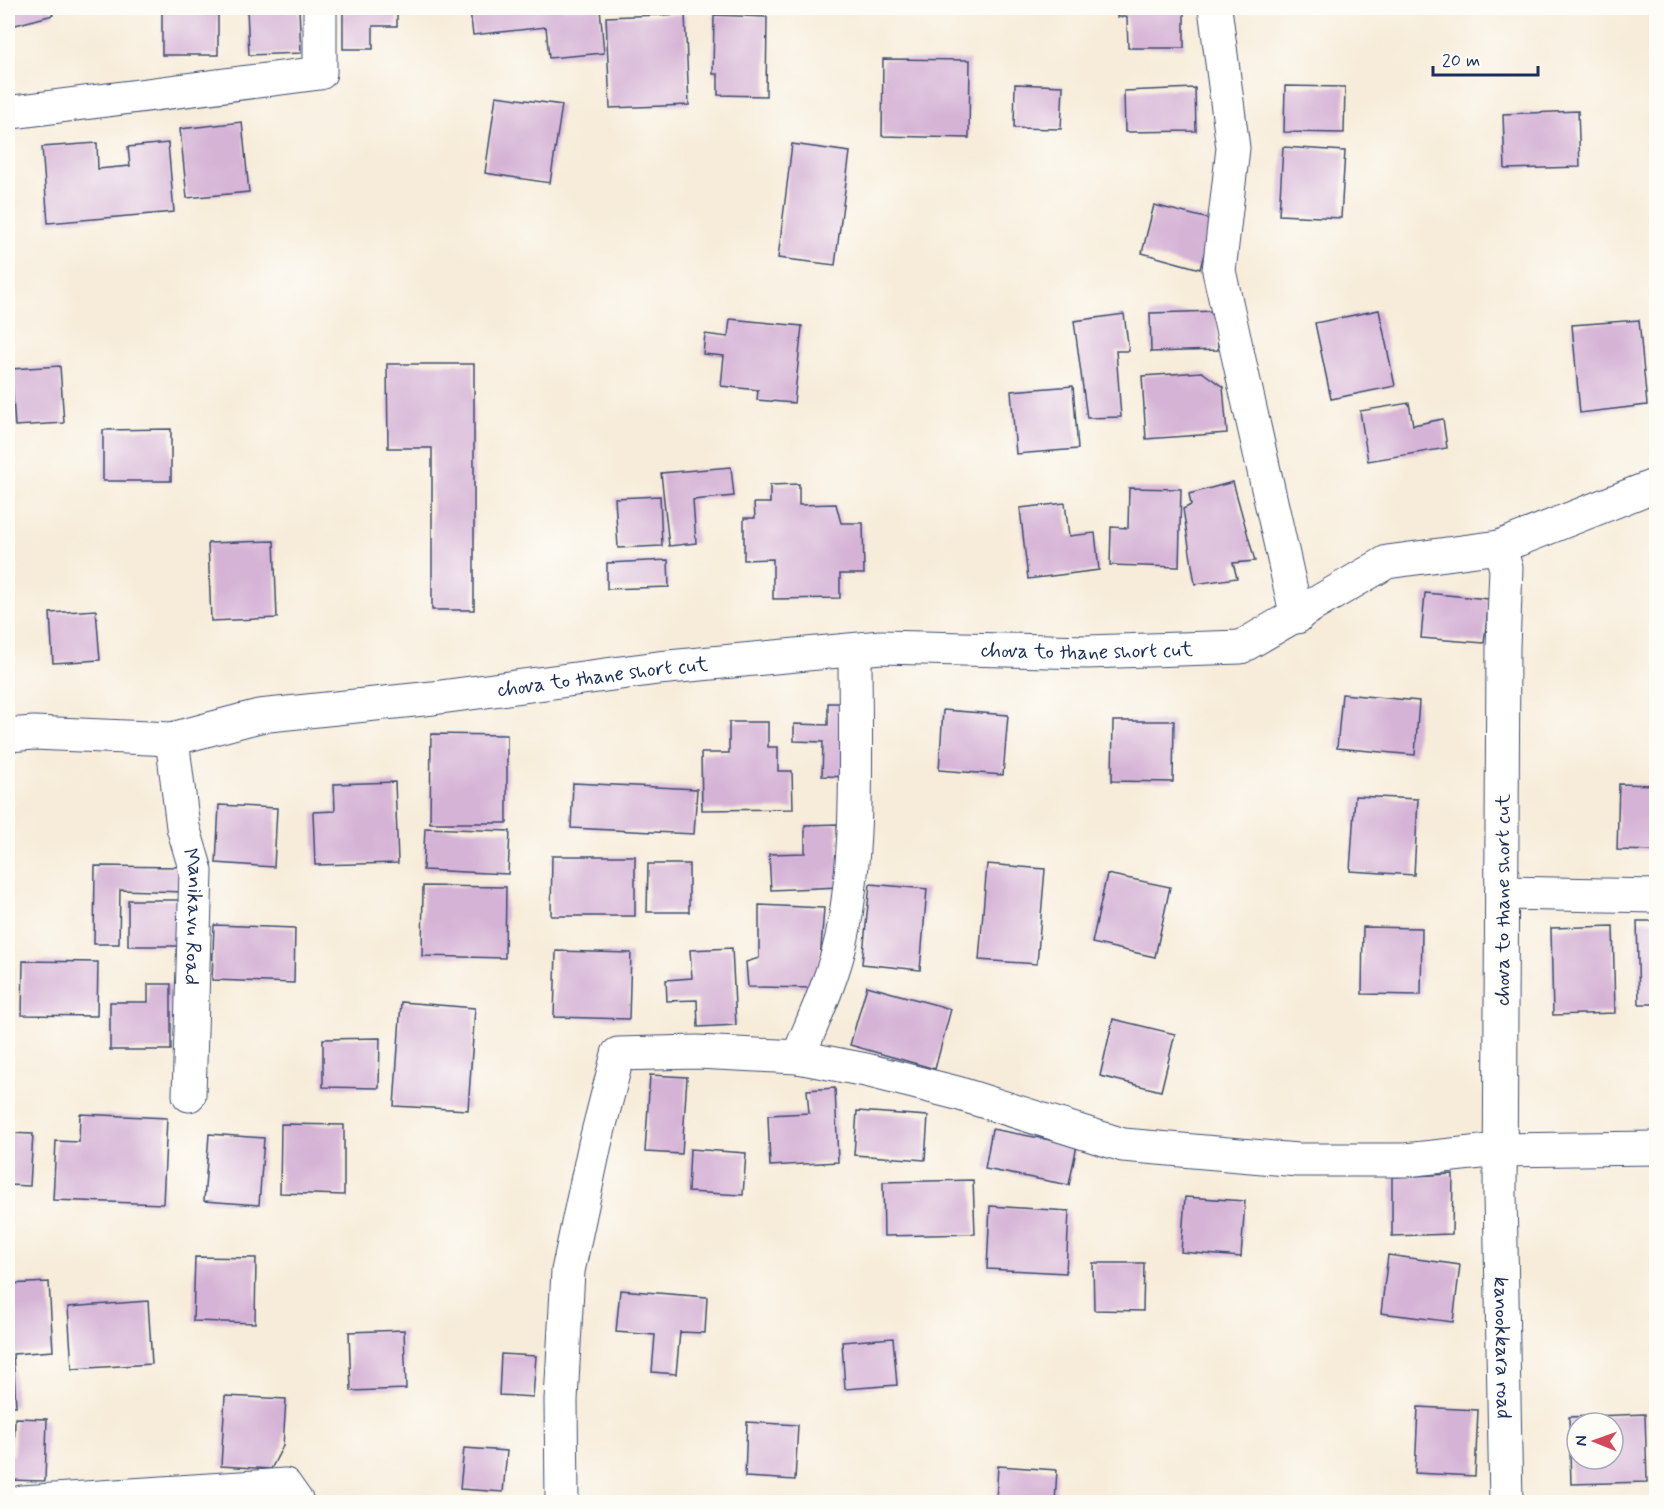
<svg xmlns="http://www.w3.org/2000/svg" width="1664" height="1510" font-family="Mynerve,sans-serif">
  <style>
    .building { fill: #d5b3d6; fill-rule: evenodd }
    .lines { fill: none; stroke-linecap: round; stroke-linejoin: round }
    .street-casing { stroke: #3c4b70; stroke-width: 35 }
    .street { stroke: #fff; stroke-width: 33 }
    .labels { text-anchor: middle; stroke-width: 6; stroke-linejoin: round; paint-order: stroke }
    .street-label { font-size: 21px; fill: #1b2f5e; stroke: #fdfcf7 }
  </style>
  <rect width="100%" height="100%" fill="#fdfcf7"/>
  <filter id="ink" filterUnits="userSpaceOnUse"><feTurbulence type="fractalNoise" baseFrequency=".0167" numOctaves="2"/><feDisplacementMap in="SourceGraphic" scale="12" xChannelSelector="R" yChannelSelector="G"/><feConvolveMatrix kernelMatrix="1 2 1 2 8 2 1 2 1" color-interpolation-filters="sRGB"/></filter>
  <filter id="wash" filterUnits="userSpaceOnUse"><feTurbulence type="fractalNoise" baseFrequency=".008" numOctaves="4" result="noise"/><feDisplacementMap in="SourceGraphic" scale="24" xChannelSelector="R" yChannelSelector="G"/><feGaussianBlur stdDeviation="1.35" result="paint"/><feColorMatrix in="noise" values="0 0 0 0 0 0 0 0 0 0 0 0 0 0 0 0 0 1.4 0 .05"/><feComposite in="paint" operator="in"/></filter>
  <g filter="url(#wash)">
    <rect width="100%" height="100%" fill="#f7ecd9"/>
    <g id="blocks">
      <g class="building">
        <polygon points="8,8 51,8 53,15 8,27"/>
        <rect x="162" y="8" width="56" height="47"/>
        <polygon points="247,8 299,8 301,53 249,55"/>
        <polygon points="343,8 397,8 397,26 373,26 373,49 343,49"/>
        <polygon points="503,8 600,8 604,53 549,58 546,27 473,35 470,11"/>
        <polygon points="1117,8 1184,8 1184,48 1128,48 1127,17 1117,17"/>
        <polygon points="685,14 689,105 610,108 606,17"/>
        <polygon points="714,15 767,17 766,96 718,95 718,74 713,74"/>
        <polygon points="883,59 970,60 969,138 882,136"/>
        <polygon points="1015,84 1063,86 1061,129 1014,128"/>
        <polygon points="1285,86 1345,87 1344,133 1284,132"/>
        <polygon points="1195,88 1196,131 1125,132 1124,91"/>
        <polygon points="496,96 562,105 550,183 485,173"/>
        <polygon points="1578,111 1580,167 1505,169 1503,114"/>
        <polygon points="242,122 249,192 187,198 180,129"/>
        <polygon points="97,143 98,169 130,166 128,147 168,143 174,212 48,223 42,147"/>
        <polygon points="792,144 850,152 835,265 778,258"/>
        <polygon points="1283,147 1345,151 1341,218 1279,215"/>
        <polygon points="1154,205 1213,220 1200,269 1142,253"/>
        <polygon points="1379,310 1395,386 1331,399 1315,323"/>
        <polygon points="1217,311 1218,350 1151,352 1150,313"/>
        <polygon points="1124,314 1129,351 1116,351 1121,417 1087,418 1074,321"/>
        <polygon points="730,319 802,326 794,403 757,400 758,390 721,386 724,356 703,354 705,334 728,337"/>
        <polygon points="1639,320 1647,405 1580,413 1572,325"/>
        <polygon points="387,364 474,364 474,610 432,610 432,448 388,448"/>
        <polygon points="60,366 64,423 15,426 11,369"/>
        <polygon points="1202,372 1223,387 1227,433 1146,439 1142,376"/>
        <polygon points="1073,386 1078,449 1016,454 1011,391"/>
        <polygon points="1409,403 1413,425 1443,419 1447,448 1368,461 1360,411"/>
        <polygon points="171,429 171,481 103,481 103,430"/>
        <polygon points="731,467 734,496 693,500 696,543 669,546 661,473"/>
        <polygon points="1233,482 1255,561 1233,563 1237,578 1195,584 1183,509 1191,505 1189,494"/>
        <polygon points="799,484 799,505 836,504 841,523 863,523 864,574 840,574 840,598 773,599 773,559 744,560 744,518 755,518 754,503 770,503 770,485"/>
        <polygon points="1129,488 1181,489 1179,567 1110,565 1111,527 1128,528"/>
        <polygon points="660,496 662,546 618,548 615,498"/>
        <polygon points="1065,503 1069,536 1095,533 1099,570 1028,579 1020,508"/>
        <polygon points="274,541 277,618 211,621 208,543"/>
        <polygon points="1656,548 1656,576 1655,577 1651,549"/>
        <polygon points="668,560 669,587 607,589 607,563"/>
        <polygon points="1425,593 1489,599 1484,643 1421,638"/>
        <polygon points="96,610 100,660 53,663 50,613"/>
        <polygon points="1342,694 1419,701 1415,755 1337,748"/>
        <polygon points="828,703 852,703 850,777 822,776 823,742 794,741 794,724 828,725"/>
        <polygon points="943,710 1008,715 1003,775 939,770"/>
        <polygon points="1113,721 1174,721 1173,782 1112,781"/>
        <polygon points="729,722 768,722 768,747 778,747 778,771 792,771 793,809 702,810 701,753 729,753"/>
        <polygon points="431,734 507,735 507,823 430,823"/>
        <polygon points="395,782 398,863 315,865 313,812 335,811 334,784"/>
        <polygon points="573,783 697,789 694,834 571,828"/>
        <polygon points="1619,784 1656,785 1656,851 1617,850"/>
        <polygon points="1355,796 1418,799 1414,875 1350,871"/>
        <polygon points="219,805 277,808 274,867 216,863"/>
        <polygon points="837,824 840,887 771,890 769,854 805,853 805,825"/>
        <polygon points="425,828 510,831 508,874 423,870"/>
        <polygon points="552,856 635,856 635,916 551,916"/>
        <polygon points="648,864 689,864 689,912 647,912"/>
        <polygon points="987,864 1045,869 1037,964 979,960"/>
        <polygon points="95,866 185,867 185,892 120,890 119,944 94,944"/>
        <polygon points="1107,874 1170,887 1155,957 1092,943"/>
        <polygon points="870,884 927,889 920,970 862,964"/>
        <polygon points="423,886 506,887 505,958 422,956"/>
        <polygon points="128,900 184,900 183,946 128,946"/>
        <polygon points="759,905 824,908 818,988 748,987 746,962 759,958"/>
        <polygon points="1637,921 1656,921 1656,1004 1639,1004"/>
        <polygon points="214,925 295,928 294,983 212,980"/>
        <polygon points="1613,926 1615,1013 1553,1015 1551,928"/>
        <polygon points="1363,927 1422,928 1421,995 1362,994"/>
        <polygon points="732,948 736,1025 698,1027 697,1000 667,1001 666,980 692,978 690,950"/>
        <polygon points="556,951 631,953 629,1019 554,1017"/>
        <polygon points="23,961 98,962 97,1016 22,1015"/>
        <polygon points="148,984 171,984 171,1050 110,1050 110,1002 148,1002"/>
        <polygon points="867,986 951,1009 935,1069 850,1045"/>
        <polygon points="401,1002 475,1008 468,1110 394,1106"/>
        <polygon points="1113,1019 1175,1034 1161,1091 1100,1076"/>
        <polygon points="380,1038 379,1088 323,1087 323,1039"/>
        <polygon points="650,1075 687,1077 682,1154 645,1152"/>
        <polygon points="835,1088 838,1162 770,1166 768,1115 809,1113 807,1090"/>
        <polygon points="857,1111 928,1116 925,1160 854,1155"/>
        <polygon points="80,1114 167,1118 163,1204 53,1200 56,1141 79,1142"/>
        <polygon points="281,1124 344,1125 344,1195 280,1193"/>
        <polygon points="992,1129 1077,1145 1069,1185 985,1169"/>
        <polygon points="8,1133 33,1134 30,1186 8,1185"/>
        <polygon points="209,1134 264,1138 259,1205 204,1201"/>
        <polygon points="690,1149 746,1153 743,1195 688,1192"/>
        <polygon points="1453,1174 1452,1234 1392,1236 1392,1177"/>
        <polygon points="973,1180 975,1234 884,1236 883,1182"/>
        <polygon points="1185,1197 1245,1201 1241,1257 1181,1252"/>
        <polygon points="990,1206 1069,1211 1066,1273 987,1269"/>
        <polygon points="1388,1255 1460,1265 1453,1322 1381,1313"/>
        <polygon points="195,1257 256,1258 255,1323 193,1321"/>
        <polygon points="1093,1263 1144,1263 1143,1311 1094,1310"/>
        <polygon points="49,1282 53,1351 13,1354 16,1406 8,1406 8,1284"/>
        <polygon points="620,1290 707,1297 705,1333 680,1332 676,1374 652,1372 655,1335 616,1332"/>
        <polygon points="148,1301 152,1364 72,1369 68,1307"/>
        <polygon points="404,1330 406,1389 351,1391 349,1332"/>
        <polygon points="893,1338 897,1385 845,1389 842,1342"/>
        <polygon points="501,1354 536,1356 533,1397 499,1395"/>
        <polygon points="225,1396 286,1399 283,1446 271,1469 221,1466"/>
        <polygon points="1418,1407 1478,1410 1475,1476 1415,1473"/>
        <path d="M1645 1414 1647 1482 1571 1484 1569 1417ZM1577 1423H1613V1459H1577Z"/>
        <polygon points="15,1418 47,1419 45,1481 8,1480 8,1455 14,1455"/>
        <polygon points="747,1422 798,1425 795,1480 745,1477"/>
        <polygon points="464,1448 507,1451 503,1492 460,1489"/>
        <polygon points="998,1466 1057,1470 1055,1502 996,1502"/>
      </g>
    </g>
  </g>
  <g filter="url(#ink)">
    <use href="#blocks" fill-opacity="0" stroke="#3c4b70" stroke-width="1.5"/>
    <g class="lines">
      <g class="street-casing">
        <g id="street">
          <polyline points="1215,8 1233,148 1219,271 1297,617"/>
          <polyline points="13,112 320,73 320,8"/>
          <path id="s1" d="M1499 547 1506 568 1503 647 1500 1194 1506 1502"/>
          <path id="s2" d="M8 735 34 733 172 739 259 716 433 698 658 668 881 647 1087 652 1241 647 1387 562 1499 547 1656 485"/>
          <path id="s3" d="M172 739 183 827 196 871 189 1095"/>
          <polyline points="1502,893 1656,896"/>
          <path d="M798 1057C814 1019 833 978 842 937 860 849 855 741 855 651"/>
          <polyline points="22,1502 285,1485 297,1502"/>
          <polyline points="562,1502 561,1400 568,1271 595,1144 618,1054 697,1052 798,1057 866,1070 957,1093 1123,1145 1298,1160 1405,1160 1500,1150 1656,1148"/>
        </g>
      </g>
      <use href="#street" class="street"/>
    </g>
  </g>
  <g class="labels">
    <g class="street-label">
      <text dy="7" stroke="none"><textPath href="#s2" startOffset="1086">chova to thane short cut</textPath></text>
      <text dy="7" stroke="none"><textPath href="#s2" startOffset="600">chova to thane short cut</textPath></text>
      <text transform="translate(1502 900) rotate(-90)" y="7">chova to thane short cut</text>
      <text dy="7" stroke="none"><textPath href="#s3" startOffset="180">Manikavu Road</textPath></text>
      <text dy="7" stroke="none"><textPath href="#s1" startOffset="802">kanookkara road</textPath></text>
    </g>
  </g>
  <rect width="1664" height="1510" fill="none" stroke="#fdfcf7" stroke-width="30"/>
  <g transform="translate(1595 1441) rotate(271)"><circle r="28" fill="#fdfcf7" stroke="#a3aaba" stroke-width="1.5"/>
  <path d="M0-4.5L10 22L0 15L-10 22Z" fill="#d1495b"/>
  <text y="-9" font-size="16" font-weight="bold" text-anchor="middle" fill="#1b2f5e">N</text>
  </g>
  <path d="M1433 66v9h105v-9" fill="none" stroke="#1b2f5e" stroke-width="3"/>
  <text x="1442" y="66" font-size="18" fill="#1b2f5e" stroke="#fdfcf7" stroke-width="4.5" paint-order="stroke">20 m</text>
</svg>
